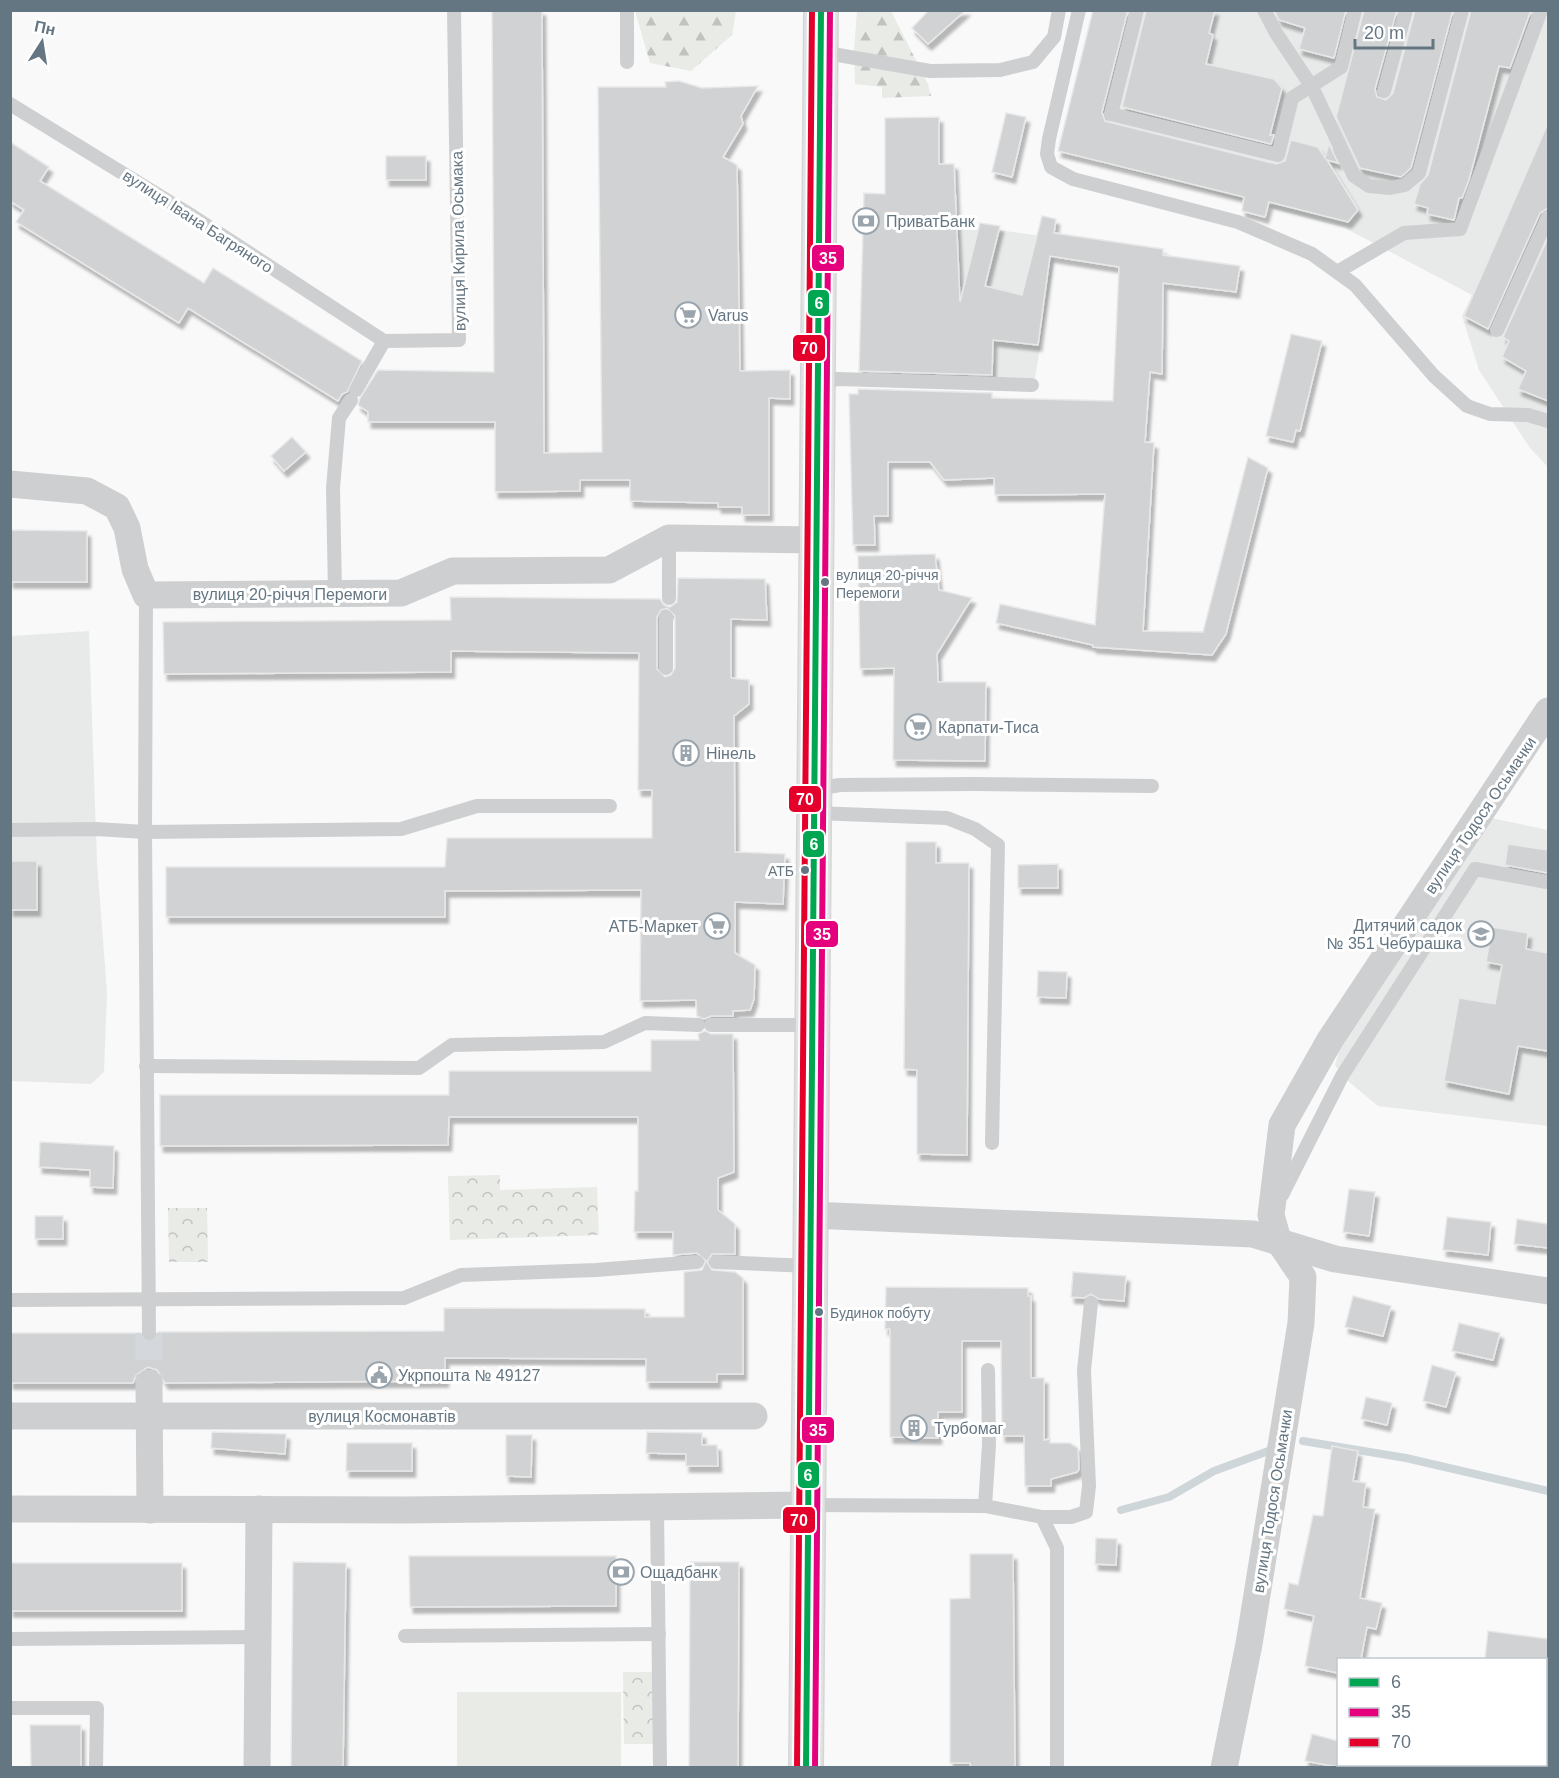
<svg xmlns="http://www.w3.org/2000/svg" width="1559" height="1778" font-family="Arial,sans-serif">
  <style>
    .built { fill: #e8e9e9 }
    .forest { fill: url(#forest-firs) }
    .park { fill: url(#park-crowns) }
    .garden { fill: #e8ebe6 }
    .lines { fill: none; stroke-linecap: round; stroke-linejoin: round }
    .stream { stroke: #ced6d9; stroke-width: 8 }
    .building { fill: #d0d2d3; stroke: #e8e8e8; stroke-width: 1.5; fill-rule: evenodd; filter: url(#shadow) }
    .street-tunnel { stroke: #d4d8dc; stroke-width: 27; stroke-dasharray: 27 14; stroke-linecap: butt }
    .secondary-casing { stroke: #d5d6d7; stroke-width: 36 }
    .lane { stroke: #cecfd0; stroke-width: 14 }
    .street { stroke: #cecfd0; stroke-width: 27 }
    .secondary { stroke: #e1e2e2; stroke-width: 33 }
    .bus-1-casing { stroke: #fff; stroke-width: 10 }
    .bus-2-casing { stroke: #fff; stroke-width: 10 }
    .bus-3-casing { stroke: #fff; stroke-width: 10 }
    .bus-1 { stroke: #00a651; stroke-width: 6 }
    .bus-2 { stroke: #e5007d; stroke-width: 6 }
    .bus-3 { stroke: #e4002b; stroke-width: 6 }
    .bus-dot { fill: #657683; stroke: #fff; stroke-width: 2 }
    .labels { text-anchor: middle; stroke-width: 6; stroke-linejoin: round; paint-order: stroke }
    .bus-label { font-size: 14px; fill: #657683; stroke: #fff; text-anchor: start }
    .street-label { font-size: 16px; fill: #657683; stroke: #fff }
    .poi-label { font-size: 16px; fill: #657683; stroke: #fff; text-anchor: start }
    .line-badge { stroke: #fff; stroke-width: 2 }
    .badge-label { font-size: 16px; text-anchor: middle; font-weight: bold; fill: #fff }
  </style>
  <defs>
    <pattern id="forest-firs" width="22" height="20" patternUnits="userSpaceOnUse" patternTransform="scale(1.5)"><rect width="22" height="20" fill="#e8ebe6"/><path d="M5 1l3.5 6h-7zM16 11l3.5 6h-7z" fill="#c0c3c0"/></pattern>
    <pattern id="park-crowns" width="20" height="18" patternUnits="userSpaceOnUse" patternTransform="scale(1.5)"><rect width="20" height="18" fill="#e8ebe6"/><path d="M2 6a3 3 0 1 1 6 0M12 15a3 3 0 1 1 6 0" fill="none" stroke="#c0c3c0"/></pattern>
    <filter id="shadow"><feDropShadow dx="3.5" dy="6" stdDeviation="1.5" flood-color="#0004"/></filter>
  </defs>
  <rect width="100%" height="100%" fill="#f9f9f9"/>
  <g class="built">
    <polygon points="1095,11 1548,11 1548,467 1530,448 1479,370 1462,316 1472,295 1345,228 1060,152"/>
    <polygon points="958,225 1058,238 1035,378 893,374 891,345 955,239"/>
    <polygon points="89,631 97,862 107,992 104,1072 91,1084 11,1081 11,636"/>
    <polygon points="1491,818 1548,830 1548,1126 1378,1106 1342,1076 1335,1065 1343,1038"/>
  </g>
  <g class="forest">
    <polygon points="635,11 635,10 736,11 732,35 691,71 650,63"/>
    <polygon points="857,11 891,11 928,84 931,96 882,98 882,87 855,84 854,51"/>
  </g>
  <g class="park">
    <polygon points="500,1175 500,1190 597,1187 599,1235 450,1240 448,1176"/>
    <polygon points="168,1208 207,1208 208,1262 169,1262"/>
    <polygon points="623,1672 655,1672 656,1744 624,1744"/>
  </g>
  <rect class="garden" x="457" y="1692" width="164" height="75"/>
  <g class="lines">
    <g class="stream">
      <polyline points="1303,1441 1406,1458 1548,1491"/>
      <polyline points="1121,1510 1169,1497 1214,1471 1271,1450"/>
    </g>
  </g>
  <g class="building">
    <polygon points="492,10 542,10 544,453 602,452 598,87 666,87 665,82 679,81 702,88 758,86 741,116 743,124 723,157 737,165 740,371 790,370 790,399 769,398 769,515 742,515 742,507 718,507 718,503 630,501 630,480 580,480 580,491 495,492 495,422 368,422 368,412 358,405 360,398 378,370 494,372"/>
    <polygon points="929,10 966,10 928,44 912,28"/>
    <polygon points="1093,10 1128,10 1102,112 1105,121 1276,164 1285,161 1291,140 1318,147 1325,158 1329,144 1338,163 1327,160 1358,210 1348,222 1269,202 1265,217 1242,211 1244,197 1058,151"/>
    <polygon points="1146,10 1215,10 1209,33 1213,35 1206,64 1274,79 1282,88 1270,135 1274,135 1271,144 1122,107"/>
    <polygon points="1274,10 1346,10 1334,58 1299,49 1305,28 1279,20"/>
    <polygon points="1364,10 1397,10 1375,89 1377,97 1386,100 1393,93 1415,10 1453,10 1411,168 1401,177 1360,168 1336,117"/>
    <polygon points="1471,10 1531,10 1510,68 1499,66 1469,180 1462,198 1459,198 1454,220 1427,214 1428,208 1414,204 1420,184 1428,175"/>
    <polygon points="1006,113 1026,117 1012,177 992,172"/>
    <polygon points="939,117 939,164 954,164 960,302 980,223 1000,226 985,286 1022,295 1042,216 1056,219 1054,233 1163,249 1163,255 1240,266 1236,292 1163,283 1162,374 1150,372 1145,442 1154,443 1143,631 1203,632 1248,457 1268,468 1226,634 1212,655 1093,647 1093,645 996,623 1000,604 1095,625 1105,494 995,495 994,478 944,480 930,462 888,462 888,516 874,516 875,545 853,545 849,394 858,394 858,389 992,393 992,398 1113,401 1119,267 1050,256 1038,345 993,340 992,375 859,371 864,193 885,194 885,118"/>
    <polygon points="1548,123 1548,208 1540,213 1488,329 1464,316"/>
    <polygon points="10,142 49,167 40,181 204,283 213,268 362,361 347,392 342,394 338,401 188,308 179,323 16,222 24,210 10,201"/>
    <rect x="386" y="156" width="40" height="24"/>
    <polygon points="1548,238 1548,401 1518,389 1526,371 1502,357 1509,341 1503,337"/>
    <polygon points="1291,334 1322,341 1300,431 1296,430 1293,442 1266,436"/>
    <polygon points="292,437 306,452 284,471 271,456"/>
    <polygon points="10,530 87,531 87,582 10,582"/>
    <polygon points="935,554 939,590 972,598 937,654 938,682 986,682 985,761 893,760 894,668 860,669 858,556"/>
    <path d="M678 578 765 579 767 620 731 619V678L749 680V704L734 716 735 852 785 854 783 904 735 902V953L755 965 754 999 750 1010 733 1011V1016H711L704 1019 697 1016 696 1000 640 1001 641 890 445 891V917H166V867H445L447 838H652V790H638L639 653 451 651V672L164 674 163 622 451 620 450 597 660 599 664 605 670 607 677 602ZM667 608 675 616V668L671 675 665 677 657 669V617L661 610Z"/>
    <polygon points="906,842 936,842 936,863 969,863 967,1155 917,1154 917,1070 904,1069"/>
    <polygon points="1508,844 1548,850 1548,873 1505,865"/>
    <rect x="10" y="861" width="27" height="49"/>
    <polygon points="1058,864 1058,888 1018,888 1018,865"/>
    <polygon points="1492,927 1528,933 1526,949 1548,953 1548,1051 1518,1046 1509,1094 1444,1081 1459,998 1495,1004 1502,965 1486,962"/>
    <polygon points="1038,971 1067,972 1066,998 1037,997"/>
    <polygon points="705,1031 711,1034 733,1034 734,1172 718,1178 718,1210 735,1224 735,1254 712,1254 707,1262 712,1270 735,1272 743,1278 743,1374 717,1374 717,1382 646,1382 646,1359 445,1358 445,1381 165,1383 157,1370 148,1367 136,1375 133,1383 10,1383 10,1333 140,1333 142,1338 148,1342 154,1340 158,1332 444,1331 444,1308 645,1309 645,1317 684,1317 684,1272 702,1270 706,1261 697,1253 673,1255 673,1232 634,1232 635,1191 638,1191 638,1117 449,1117 448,1145 160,1146 160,1095 449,1095 449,1071 651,1071 651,1040 699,1040 698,1034"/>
    <polygon points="40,1142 114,1146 113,1188 90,1187 90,1170 39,1167"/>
    <polygon points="1349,1189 1375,1192 1369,1236 1343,1232"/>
    <rect x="35" y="1216" width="28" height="23"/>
    <polygon points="1447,1217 1491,1222 1488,1255 1443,1250"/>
    <polygon points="1517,1219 1548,1224 1548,1248 1514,1244"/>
    <polygon points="1073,1272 1126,1276 1124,1301 1099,1299 1091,1294 1084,1298 1071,1297"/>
    <polygon points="886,1287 1028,1288 1028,1296 1031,1296 1031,1378 1044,1378 1044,1440 1050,1439 1050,1443 1070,1443 1078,1448 1079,1469 1077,1472 1051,1479 1051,1486 1025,1486 1024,1436 1002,1436 1001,1341 962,1341 962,1412 938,1412 938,1438 890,1437 890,1329 885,1329"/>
    <polygon points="1353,1296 1391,1306 1383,1336 1345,1327"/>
    <polygon points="1459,1323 1500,1333 1493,1360 1452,1351"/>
    <polygon points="1432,1365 1456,1372 1446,1407 1423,1401"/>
    <polygon points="1366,1397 1392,1403 1387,1425 1361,1419"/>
    <polygon points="212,1432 286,1434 285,1454 211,1448"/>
    <polygon points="647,1432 702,1433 702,1445 717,1445 718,1466 686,1466 686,1454 646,1453"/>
    <polygon points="506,1435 532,1435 531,1477 506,1476"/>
    <polygon points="347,1443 412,1443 412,1471 346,1471"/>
    <polygon points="1332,1446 1358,1451 1353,1481 1366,1483 1363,1507 1375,1509 1360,1598 1382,1603 1376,1629 1367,1627 1361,1659 1338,1659 1338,1673 1305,1666 1314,1616 1284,1609 1289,1583 1298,1585 1313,1515 1323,1516"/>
    <polygon points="1096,1538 1117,1539 1116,1565 1095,1564"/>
    <polygon points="970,1554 1013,1554 1015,1767 971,1767 970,1763 950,1763 950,1599 970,1598"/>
    <polygon points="409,1556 616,1556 616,1606 410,1607"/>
    <polygon points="293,1562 346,1563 343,1767 291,1767"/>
    <polygon points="690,1562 739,1562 738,1767 689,1767"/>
    <rect x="10" y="1563" width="172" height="48"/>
    <polygon points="1488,1631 1548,1639 1548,1659 1485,1659"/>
    <polygon points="30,1725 81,1725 81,1767 31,1767"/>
    <polygon points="1312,1734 1338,1741 1338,1767 1305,1761"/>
  </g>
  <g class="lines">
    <polyline class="street-tunnel" points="149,1333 149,1383"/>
    <g class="secondary-casing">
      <polyline id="secondary" points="806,1768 821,10"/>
    </g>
    <g class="lane">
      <polyline points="627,10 627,62"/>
      <polyline points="1079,10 1049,139 1047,154 1051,167 1073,179 1238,222 1312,254 1355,285 1434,376 1467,406 1490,414 1528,415 1548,421"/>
      <polyline points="1137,10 1111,114 1278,155 1292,98 1341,67 1355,10"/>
      <polyline points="1264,10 1276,33 1312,87 1354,176 1369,186 1390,188 1405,185 1419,173 1462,10"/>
      <polyline points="821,52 930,71 1000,70 1033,62 1054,37 1059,10"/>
      <polyline points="1384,91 1406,10"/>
      <polyline points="10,104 194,217 384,341"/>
      <polyline points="1337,272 1404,233 1460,229 1541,10"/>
      <polyline points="1497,330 1548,217"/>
      <polyline points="820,382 838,379 1032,385"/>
      <polyline points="356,390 384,341 459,340 454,10"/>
      <polyline points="669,538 669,598"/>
      <polyline points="335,592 333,488 339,418 351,400"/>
      <polyline points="146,595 145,832 149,1333"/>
      <polyline points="666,668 666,617"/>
      <polyline points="816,789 840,785 974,784 1152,786"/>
      <polyline points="815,813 947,818 975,829 998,845 992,1143"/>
      <polyline points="10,830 96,829 145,832 401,829 477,806 610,806"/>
      <polyline points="711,1025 812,1025"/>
      <polyline points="146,1066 419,1068 452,1045 604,1042 645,1023 698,1025"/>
      <polyline points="1282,1195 1342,1076 1475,869 1547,882"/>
      <polyline points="716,1262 811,1266"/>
      <polyline points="10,1300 404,1298 461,1275 596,1270 697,1262"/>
      <polyline points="808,1505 985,1506 1042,1517 1057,1548 1057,1768"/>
      <polyline points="985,1506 989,1445 988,1370"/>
      <polyline points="657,1507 660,1768"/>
      <polyline points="1042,1517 1071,1517 1086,1512 1089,1486 1084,1370 1091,1303"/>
      <polyline points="405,1636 659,1634"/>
      <polyline points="10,1639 258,1637"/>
      <polyline points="10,1708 97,1708 96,1768"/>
    </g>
    <g class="street">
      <polyline points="10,484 87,491 117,507 127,528 135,569 146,595 401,593 453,571 609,570 669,538 819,540"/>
      <polyline points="811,1215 1253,1234 1335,1259 1548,1291"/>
      <polyline points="149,1383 150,1510"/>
      <polyline points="10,1416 754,1416"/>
      <polyline points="10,1509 406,1510 808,1505"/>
      <polyline points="257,1768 259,1509"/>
      <polyline points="1224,1768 1249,1644 1301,1323 1303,1277 1278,1240 1271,1215 1282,1125 1330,1040 1548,711"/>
    </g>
    <use href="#secondary" class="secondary"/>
    <g class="bus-1-casing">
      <polyline id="bus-1" points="806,1768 821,10"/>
    </g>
    <g class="bus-2-casing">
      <polyline id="bus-2" points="815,1768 830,10"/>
    </g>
    <g class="bus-3-casing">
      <polyline id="bus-3" points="797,1768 812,10"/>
    </g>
    <use href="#bus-1" class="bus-1"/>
    <use href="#bus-2" class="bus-2"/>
    <use href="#bus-3" class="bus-3"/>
  </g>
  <defs>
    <g id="bank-ring" transform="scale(1.35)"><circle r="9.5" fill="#fff" stroke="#99a4ac" stroke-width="1.5"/><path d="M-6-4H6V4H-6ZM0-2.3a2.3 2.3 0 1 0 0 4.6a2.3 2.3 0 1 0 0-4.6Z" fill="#99a4ac"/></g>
    <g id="supermarket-ring" transform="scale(1.35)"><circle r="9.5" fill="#fff" stroke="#99a4ac" stroke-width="1.5"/><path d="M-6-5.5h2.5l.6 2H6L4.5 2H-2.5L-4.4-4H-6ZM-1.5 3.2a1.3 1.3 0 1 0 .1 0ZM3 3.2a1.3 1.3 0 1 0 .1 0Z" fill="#99a4ac"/></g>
    <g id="building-ring" transform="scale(1.35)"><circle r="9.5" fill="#fff" stroke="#99a4ac" stroke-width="1.5"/><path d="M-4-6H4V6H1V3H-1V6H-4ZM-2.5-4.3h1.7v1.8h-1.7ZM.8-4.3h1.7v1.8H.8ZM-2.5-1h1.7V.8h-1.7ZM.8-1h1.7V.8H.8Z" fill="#99a4ac"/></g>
    <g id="school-ring" transform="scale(1.35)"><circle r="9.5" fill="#fff" stroke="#99a4ac" stroke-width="1.5"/><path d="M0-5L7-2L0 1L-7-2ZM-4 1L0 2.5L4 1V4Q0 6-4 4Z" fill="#99a4ac"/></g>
    <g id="civic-ring" transform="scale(1.35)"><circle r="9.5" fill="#fff" stroke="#99a4ac" stroke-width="1.5"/><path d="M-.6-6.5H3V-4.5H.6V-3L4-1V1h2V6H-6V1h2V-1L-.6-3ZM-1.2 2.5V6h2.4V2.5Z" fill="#99a4ac"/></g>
  </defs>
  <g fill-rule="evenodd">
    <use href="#bank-ring" x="866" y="221"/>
    <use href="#supermarket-ring" x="688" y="315"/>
    <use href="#supermarket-ring" x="918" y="727"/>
    <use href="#building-ring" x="686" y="753"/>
    <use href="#supermarket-ring" x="717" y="926"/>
    <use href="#school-ring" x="1481" y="934"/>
    <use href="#civic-ring" x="379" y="1375"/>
    <use href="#building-ring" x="914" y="1428"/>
    <use href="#bank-ring" x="621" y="1572"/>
  </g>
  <g class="bus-dot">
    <circle cx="825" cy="582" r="5"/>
    <circle cx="805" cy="870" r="5"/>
    <circle cx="819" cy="1312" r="5"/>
  </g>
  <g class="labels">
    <g class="bus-label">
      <text x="836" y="580">вулиця 20-річчя<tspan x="836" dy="18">Перемоги</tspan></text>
      <text x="794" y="876" text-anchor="end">АТБ</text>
      <text x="830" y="1318">Будинок побуту</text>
    </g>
    <g class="street-label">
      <text transform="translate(198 221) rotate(33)" y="6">вулиця Івана Багряного</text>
      <text transform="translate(458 241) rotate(-91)" y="6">вулиця Кирила Осьмака</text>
      <text x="290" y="600">вулиця 20-річчя Перемоги</text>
      <text transform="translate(1480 815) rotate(-56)" y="6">вулиця Тодося Осьмачки</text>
      <text x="382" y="1422">вулиця Космонавтів</text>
      <text transform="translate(1272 1501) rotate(-81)" y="6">вулиця Тодося Осьмачки</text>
    </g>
    <g class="poi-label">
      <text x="886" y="227">ПриватБанк</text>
      <text x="708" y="321">Varus</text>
      <text x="938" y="733">Карпати-Тиса</text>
      <text x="706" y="759">Нінель</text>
      <text x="1462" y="931" text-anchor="end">Дитячий садок<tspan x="1462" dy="18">№ 351 Чебурашка</tspan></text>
      <text x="698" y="932" text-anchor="end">АТБ-Маркет</text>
      <text x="398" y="1381">Укрпошта № 49127</text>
      <text x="934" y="1434">Турбомаг</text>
      <text x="640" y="1578">Ощадбанк</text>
    </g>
  </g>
  <g class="line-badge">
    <rect x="811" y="244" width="34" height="28" rx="6" fill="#e5007d"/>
    <rect x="807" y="289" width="23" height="28" rx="6" fill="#00a651"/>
    <rect x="792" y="334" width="34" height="28" rx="6" fill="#e4002b"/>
    <rect x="788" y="785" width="34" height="28" rx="6" fill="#e4002b"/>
    <rect x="802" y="830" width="23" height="28" rx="6" fill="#00a651"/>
    <rect x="805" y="920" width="34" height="28" rx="6" fill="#e5007d"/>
    <rect x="801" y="1416" width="34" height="28" rx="6" fill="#e5007d"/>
    <rect x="797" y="1461" width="23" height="28" rx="6" fill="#00a651"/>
    <rect x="782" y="1506" width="34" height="28" rx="6" fill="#e4002b"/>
  </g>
  <g class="badge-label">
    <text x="828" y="264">35</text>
    <text x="819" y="309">6</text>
    <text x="809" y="354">70</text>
    <text x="805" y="805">70</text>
    <text x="814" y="850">6</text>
    <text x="822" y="940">35</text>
    <text x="818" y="1436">35</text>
    <text x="808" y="1481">6</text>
    <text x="799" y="1526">70</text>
  </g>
  <rect width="1559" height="1778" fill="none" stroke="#657683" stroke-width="24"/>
  <rect x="1337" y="1658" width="210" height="108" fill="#ffffff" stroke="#c1c8cd" stroke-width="1.5"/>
  <rect x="1349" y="1678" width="30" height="9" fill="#00a651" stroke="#c1c8cd" stroke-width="1.5"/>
  <text x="1391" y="1688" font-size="18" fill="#657683">6</text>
  <rect x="1349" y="1708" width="30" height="9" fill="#e5007d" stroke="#c1c8cd" stroke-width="1.5"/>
  <text x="1391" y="1718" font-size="18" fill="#657683">35</text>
  <rect x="1349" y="1738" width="30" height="9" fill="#e4002b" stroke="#c1c8cd" stroke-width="1.5"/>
  <text x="1391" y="1748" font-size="18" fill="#657683">70</text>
  <g transform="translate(42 42) rotate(12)" stroke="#ffffff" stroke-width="4.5" paint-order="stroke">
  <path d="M0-4.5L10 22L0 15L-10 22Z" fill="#657683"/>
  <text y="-9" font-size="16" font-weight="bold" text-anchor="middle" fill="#657683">Пн</text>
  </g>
  <path d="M1355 39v9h78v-9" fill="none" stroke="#657683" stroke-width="3"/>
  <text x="1364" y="39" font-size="18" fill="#657683" stroke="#ffffff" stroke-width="4.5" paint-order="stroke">20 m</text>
</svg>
